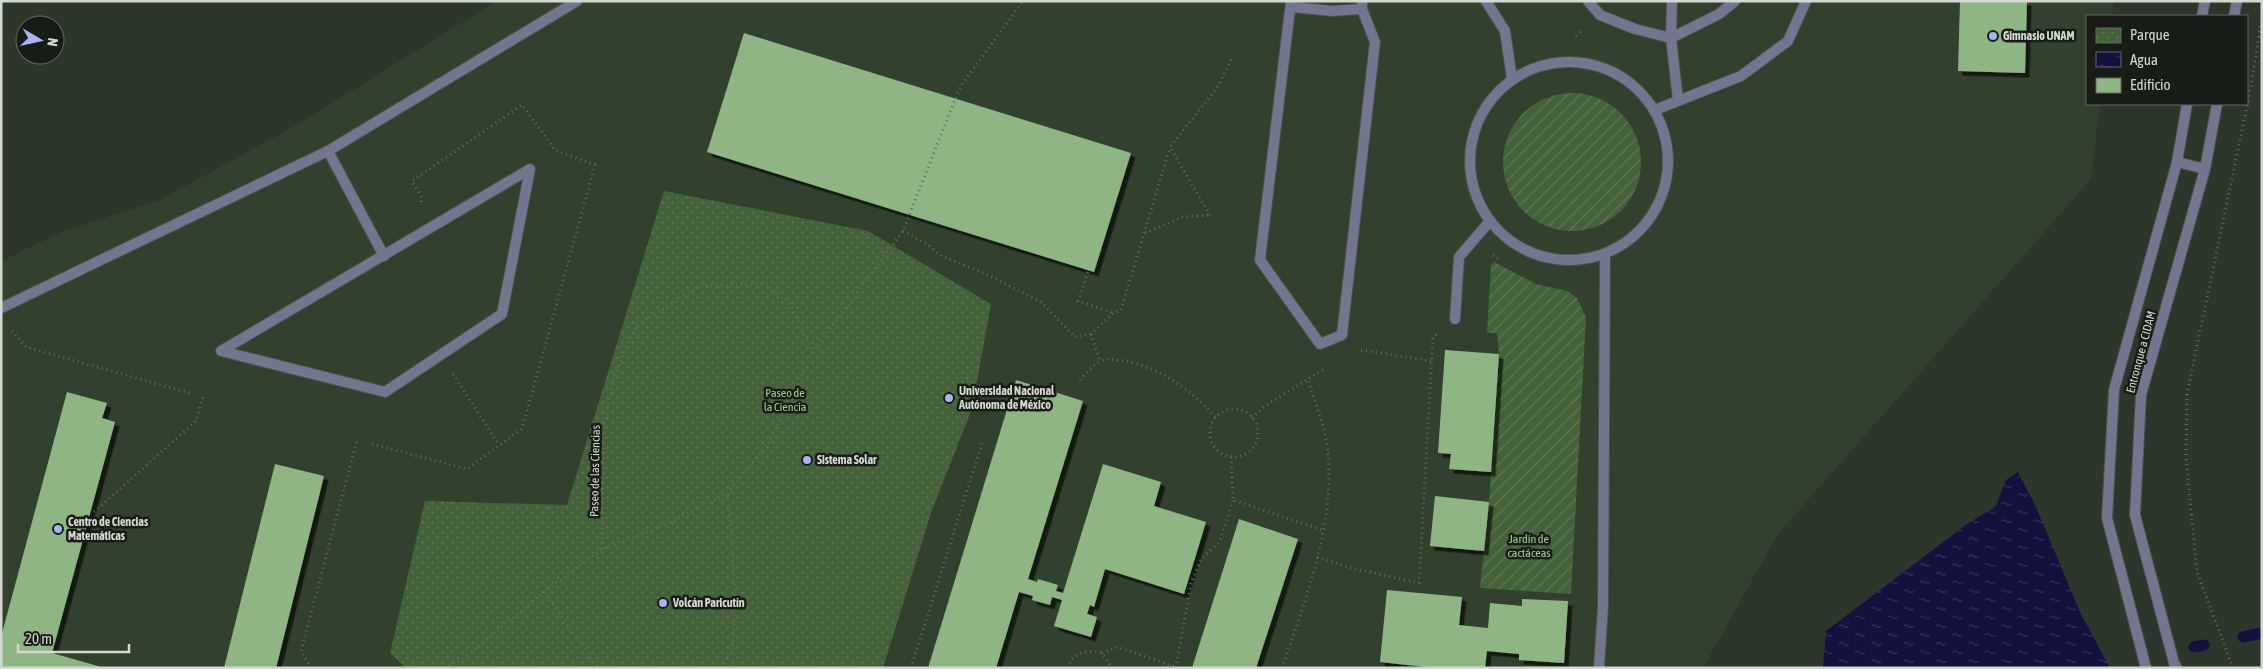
<svg xmlns="http://www.w3.org/2000/svg" width="2263" height="669" font-family="'Asap Condensed',sans-serif">
  <style>
    .built { fill: #32402e }
    .park { fill: url(#park-dots) }
    .garden { fill: url(#garden-furrows) }
    .water { fill: url(#water-ripples) }
    .lines { fill: none; stroke-linecap: round; stroke-linejoin: round }
    .stream { stroke: #15113e; stroke-width: 11 }
    .building { fill: #8eb583; filter: url(#shadow) }
    .lane-casing { stroke: #4b5348; stroke-width: 12 }
    .path { stroke: #636b60; stroke-width: 3; stroke-dasharray: 1 4; stroke-linecap: butt }
    .lane { stroke: #73768e; stroke-width: 10 }
    .poi-dot { fill: #aab0fb; stroke: #181c16; stroke-width: 2 }
    .labels { text-anchor: middle; stroke-width: 5; stroke-linejoin: round; paint-order: stroke }
    .poi-label { font-size: 12px; font-weight: bold; fill: #d3d9d1; stroke: #181c16; text-anchor: start }
    .street-label { font-size: 12px; fill: #d3d9d1; stroke: #181c16 }
    .park-label { font-size: 12px; fill: #9ed48d; stroke: #181c16 }
  </style>
  <defs>
    <pattern id="park-dots" width="8" height="8" patternUnits="userSpaceOnUse" patternTransform="scale(1.25)"><rect width="8" height="8" fill="#436239"/><path d="M2 2h.1M6 6h.1" fill="none" stroke="#5d7855" stroke-width="1.8" stroke-linecap="round"/></pattern>
    <pattern id="garden-furrows" width="10" height="10" patternUnits="userSpaceOnUse" patternTransform="scale(1.25)"><rect width="10" height="10" fill="#436239"/><path d="M-1 1l2-2M0 10L10 0M9 11l2-2" fill="none" stroke="#5d7855"/></pattern>
    <pattern id="water-ripples" width="26" height="14" patternUnits="userSpaceOnUse" patternTransform="scale(1.25)"><rect width="26" height="14" fill="#15113e"/><path d="M2 4q2-2 4 0t4 0M15 11q2-2 4 0t4 0" fill="none" stroke="#363359"/></pattern>
    <filter id="shadow"><feDropShadow dx="4.5" dy="4.5" stdDeviation="0" flood-color="#0009"/></filter>
  </defs>
  <rect width="100%" height="100%" fill="#2d362a"/>
  <polygon class="built" points="497,1 2114,1 2112,16 2087,16 2087,104 2100,104 2091,179 1777,535 1703,668 1,668 1,261 64,231 158,201 293,127"/>
  <polygon class="park" points="664,191 868,231 991,304 972,409 932,510 883,668 406,668 390,653 425,501 567,505"/>
  <g class="garden">
    <circle cx="1572" cy="162" r="69"/>
    <polygon points="1494,262 1536,284 1567,291 1577,298 1586,317 1571,594 1480,588 1489,502 1499,354 1497,333 1487,333 1491,265"/>
  </g>
  <polygon class="water" points="2018,472 2036,507 2080,612 2110,668 1823,668 1826,631 1967,524 1996,506 2006,480"/>
  <g class="lines">
    <g class="stream">
      <polyline points="2243,637 2262,633"/>
      <polyline points="2194,647 2204,645"/>
    </g>
  </g>
  <g class="building">
    <polygon points="1960,1 2027,1 2025,73 1958,71"/>
    <polygon points="744,33 1131,153 1094,272 707,152"/>
    <polygon points="1445,350 1499,354 1491,472 1449,469 1451,454 1438,453"/>
    <polygon points="1016,380 1083,401 1028,579 1037,582 1038,579 1058,585 1056,591 1063,593 1103,464 1161,482 1154,506 1206,522 1184,594 1105,569 1094,607 1090,605 1087,614 1097,617 1091,637 1054,626 1062,600 1052,597 1050,605 1032,600 1033,596 1019,592 996,668 928,668"/>
    <polygon points="67,392 107,403 102,418 115,422 52,653 105,668 1,668 1,637"/>
    <polygon points="275,464 324,476 276,668 224,668"/>
    <polygon points="1435,496 1489,502 1484,551 1430,546"/>
    <polygon points="1239,519 1298,539 1256,668 1192,668"/>
    <polygon points="1387,590 1462,597 1459,625 1488,628 1490,603 1522,606 1522,599 1568,601 1564,663 1519,660 1519,654 1487,651 1485,668 1435,668 1380,662"/>
  </g>
  <g class="lines">
    <g class="lane-casing">
      <g id="lane">
        <polyline points="1291,1 1260,260 1320,344 1342,335 1375,42 1362,9 1362,1"/>
        <polyline points="1486,1 1505,31 1512,79"/>
        <polyline points="1588,1 1600,15 1635,29 1671,38 1719,14 1735,1"/>
        <polyline points="1672,1 1671,38 1678,100"/>
        <polyline points="1292,7 1332,11 1362,9"/>
        <polyline points="2202,16 2205,1"/>
        <polyline points="2234,16 2237,1"/>
        <circle cx="1569" cy="161" r="99"/>
        <polyline points="1655,110 1741,76 1788,41 1806,1"/>
        <polyline points="328,151 384,256"/>
        <polyline points="2177,162 2205,169"/>
        <polygon points="530,169 502,314 385,392 221,351"/>
        <polyline points="1,308 328,151 577,1"/>
        <polyline points="1455,319 1459,257 1490,221"/>
        <polyline points="1599,668 1603,606 1605,254"/>
        <polyline points="2146,668 2107,518 2114,390 2177,162 2187,104"/>
        <polyline points="2177,668 2174,663 2135,515 2141,395 2205,169 2217,104"/>
      </g>
    </g>
    <g class="path">
      <polyline points="1576,36 1582,30"/>
      <polyline points="1210,215 1170,147 1217,88 1232,58"/>
      <polyline points="903,231 927,244 942,256 988,275 1041,302 1075,337 1091,334 1113,313 1121,310 1170,147"/>
      <polyline points="1145,233 1183,217 1209,215"/>
      <polyline points="1493,255 1501,260"/>
      <polyline points="1088,272 1078,301 1113,313"/>
      <polyline points="12,331 26,347 193,394"/>
      <polyline points="1091,334 1100,362"/>
      <polyline points="1361,350 1432,361"/>
      <polyline points="453,374 499,445"/>
      <path d="M1080 380C1087 372 1093 364 1103 360 1108 358 1114 360 1119 360 1157 365 1191 389 1216 418"/>
      <circle cx="1234" cy="433" r="24"/>
      <polyline points="1252,418 1265,406 1324,369"/>
      <polyline points="372,444 467,469 522,429 595,165 555,150 522,105 412,181 422,198 421,202"/>
      <polyline points="1231,457 1233,500 1322,530"/>
      <polyline points="94,512 196,421 203,397"/>
      <polyline points="602,549 604,426 615,373 637,325 701,286 766,284 788,301 813,352"/>
      <polyline points="1317,557 1350,568 1419,583 1433,337 1437,334"/>
      <polyline points="544,592 598,668"/>
      <polyline points="1102,653 1117,647 1176,667"/>
      <polyline points="311,668 301,651 357,440"/>
      <polyline points="445,668 468,655 544,592 602,549 667,524 728,493 768,444 813,352 903,231 960,87 1023,1"/>
      <polyline points="722,668 732,647 736,606 728,493"/>
      <polyline points="911,668 983,440"/>
      <path d="M1068 668C1072 652 1088 649 1102 653L1112 668"/>
      <polyline points="1176,668 1191,583 1201,559 1219,543 1233,500"/>
      <path d="M1282 668C1306 598 1337 521 1327 445 1324 424 1314 401 1308 379"/>
      <polyline points="2233,668 2197,572 2186,457 2187,394 2250,92 2262,16"/>
    </g>
    <use href="#lane" class="lane"/>
  </g>
  <g class="poi-dot">
    <circle cx="1993" cy="36" r="5"/>
    <circle cx="949" cy="398" r="5"/>
    <circle cx="807" cy="460" r="5"/>
    <circle cx="58" cy="529" r="5"/>
    <circle cx="663" cy="603" r="5"/>
  </g>
  <g class="labels">
    <g class="poi-label">
      <text x="2003" y="40">Gimnasio UNAM</text>
      <text x="959" y="395">Universidad Nacional<tspan x="959" dy="14">Autónoma de México</tspan></text>
      <text x="817" y="464">Sistema Solar</text>
      <text x="68" y="526">Centro de Ciencias<tspan x="68" dy="14">Matemáticas</tspan></text>
      <text x="673" y="607">Volcán Paricutín</text>
    </g>
    <g class="street-label">
      <text transform="translate(2141 352) rotate(-75)" y="4">Entronque a CIDAM</text>
      <text transform="translate(595 471) rotate(-89)" y="4">Paseo de las Ciencias</text>
    </g>
    <g class="park-label">
      <text x="785" y="397">Paseo de<tspan x="785" dy="14">la Ciencia</tspan></text>
      <text x="1529" y="543">Jardín de<tspan x="1529" dy="14">cactáceas</tspan></text>
    </g>
  </g>
  <rect width="2263" height="669" fill="none" stroke="#d3d9d1" stroke-width="5"/>
  <rect x="2086" y="15" width="162" height="90" fill="#181c16" stroke="#636861"/>
  <rect x="2096" y="28" width="25" height="15" fill="url(#park-dots)" stroke="#636861"/>
  <text x="2130" y="40" font-size="15" fill="#d3d9d1">Parque</text>
  <rect x="2096" y="52" width="25" height="15" fill="url(#water-ripples)" stroke="#636861"/>
  <text x="2130" y="65" font-size="15" fill="#d3d9d1">Agua</text>
  <rect x="2096" y="78" width="25" height="15" fill="#8eb583" stroke="#636861"/>
  <text x="2130" y="90" font-size="15" fill="#d3d9d1">Edificio</text>
  <g transform="translate(40 40) rotate(99)"><circle r="24" fill="#181c16" stroke="#636861"/>
  <path d="M0-4L9 19L0 12L-9 19Z" fill="#aab0fb"/>
  <text y="-8" font-size="14" font-weight="bold" text-anchor="middle" fill="#d3d9d1">N</text>
  </g>
  <path d="M18 644v8h111v-8" fill="none" stroke="#d3d9d1" stroke-width="2.5"/>
  <text x="25" y="644" font-size="15" fill="#d3d9d1" stroke="#181c16" stroke-width="4" paint-order="stroke">20 m</text>
</svg>
